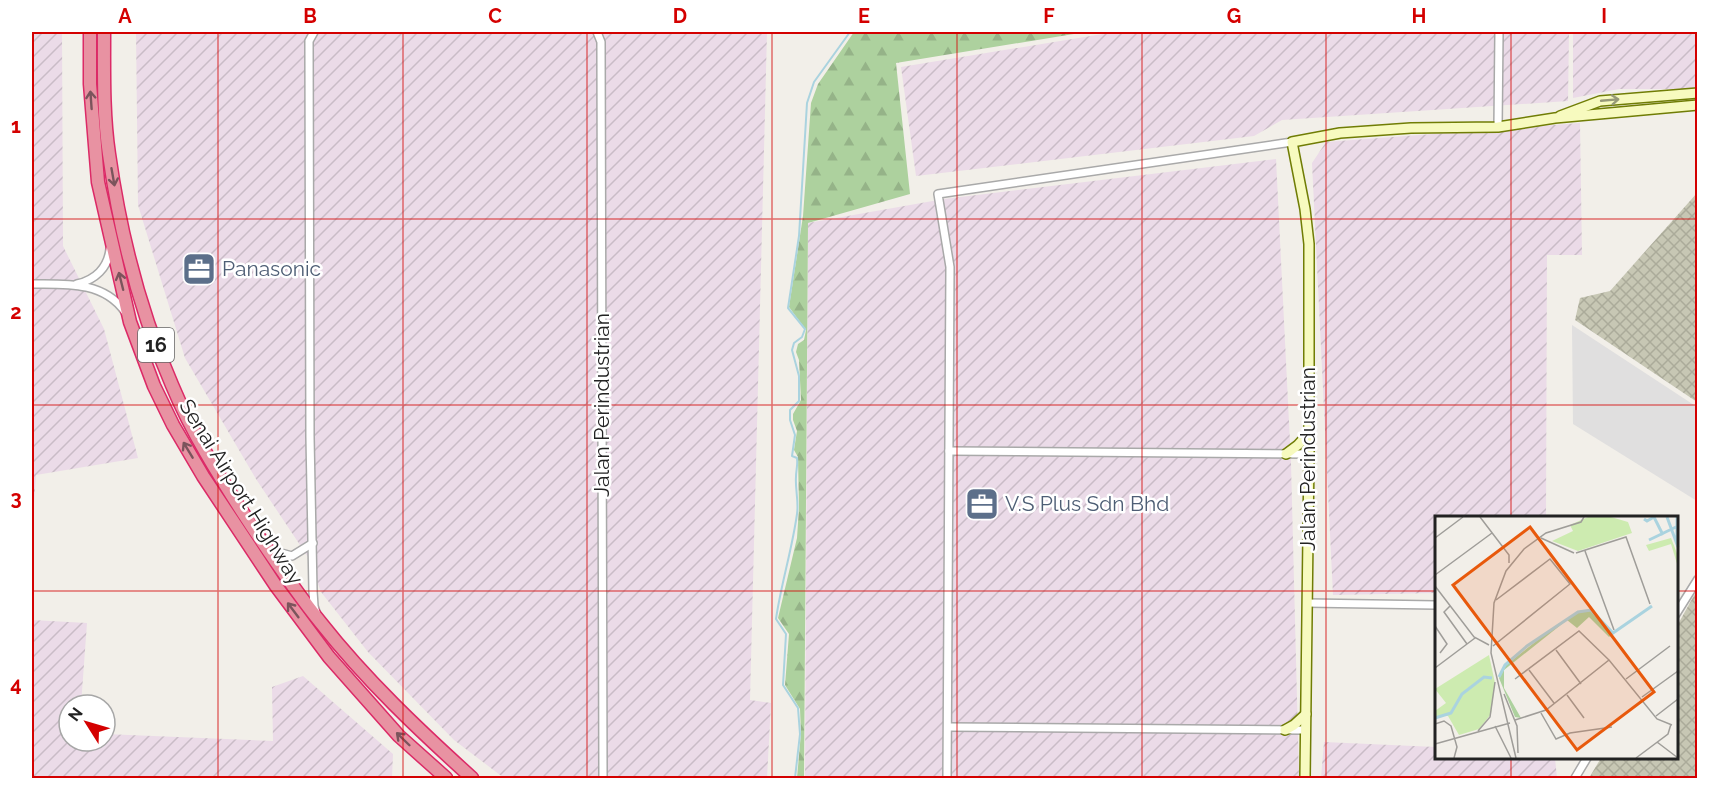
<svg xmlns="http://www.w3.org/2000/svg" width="1729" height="810" font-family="Raleway,sans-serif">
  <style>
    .residential { fill: #e0dfdf }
    .industrial { fill: url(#industrial-furrows) }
    .construction { fill: url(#construction-cross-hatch) }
    .forest { fill: url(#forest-firs) }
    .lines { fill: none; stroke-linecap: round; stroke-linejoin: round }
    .stream { stroke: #aad3df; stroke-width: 2 }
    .street-casing { stroke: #a9a9a9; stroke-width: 10 }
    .secondary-casing { stroke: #707d05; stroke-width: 12 }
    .highway-casing { stroke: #dc2a67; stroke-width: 15 }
    .street { stroke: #fff; stroke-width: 7 }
    .secondary { stroke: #f7fabf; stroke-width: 9 }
    .highway { stroke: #e892a2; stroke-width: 12 }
    .oneway { stroke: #7b545c }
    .oneway2 { stroke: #979978 }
    .grid { fill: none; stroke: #d40000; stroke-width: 1.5; stroke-opacity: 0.55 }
    .labels { text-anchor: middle; stroke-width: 5; stroke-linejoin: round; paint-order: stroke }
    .shield { fill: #fff; stroke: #646464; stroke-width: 1.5 }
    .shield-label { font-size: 20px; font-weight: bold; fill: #222 }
    .service-label { font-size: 21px; fill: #4e5e75; stroke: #fff; text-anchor: start }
    .street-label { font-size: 21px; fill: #222; stroke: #fff }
    .inset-river { fill: none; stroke: #aad3df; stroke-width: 3 }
    .inset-road { fill: none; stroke: #9f9d99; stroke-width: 1.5 }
    .view { fill: #e8590c; fill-opacity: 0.15; stroke: #e8590c; stroke-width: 3 }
    .inset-edge { fill: none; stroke: #222; stroke-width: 3 }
    .neatline { fill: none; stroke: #d40000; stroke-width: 2 }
    .grid-label { font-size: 20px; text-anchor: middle; font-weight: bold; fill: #d40000 }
  </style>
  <defs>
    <pattern id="industrial-furrows" width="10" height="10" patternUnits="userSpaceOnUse" patternTransform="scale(1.5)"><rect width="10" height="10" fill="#ebdbe8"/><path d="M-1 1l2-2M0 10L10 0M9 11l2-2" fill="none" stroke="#c9bcc7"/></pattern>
    <pattern id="construction-cross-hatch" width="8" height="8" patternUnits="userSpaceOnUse" patternTransform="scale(1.5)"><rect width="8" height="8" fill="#c7c7b4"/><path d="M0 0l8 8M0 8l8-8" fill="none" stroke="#abab9a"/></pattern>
    <pattern id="forest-firs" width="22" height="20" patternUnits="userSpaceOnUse" patternTransform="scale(1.5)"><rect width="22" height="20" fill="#add19e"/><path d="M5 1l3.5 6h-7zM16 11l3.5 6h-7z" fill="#95b388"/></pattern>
  </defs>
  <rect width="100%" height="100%" fill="#f2efe9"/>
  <polygon class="residential" points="1572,325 1697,407 1697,501 1573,424"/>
  <g class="industrial">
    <polygon points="32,32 62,32 63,246 104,329 138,458 36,475 32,532"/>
    <polygon points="136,32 767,32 750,700 771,703 767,778 504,778 454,740 368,652 321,592 308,557 256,479 185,358 138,205"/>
    <polygon points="1115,32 1569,32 1568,101 1282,120 1254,136 916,176 901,67"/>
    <polygon points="1573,32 1697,32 1697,89 1619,89 1573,98"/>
    <polygon points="1580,123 1582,255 1547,255 1546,517 1436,518 1436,593 1333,595 1312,163 1326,142"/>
    <polygon points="1276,159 1291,463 1299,778 805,778 808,223 944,199"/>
    <polygon points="32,620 87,623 81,705 69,705 69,741 105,741 105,734 273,741 272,687 303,676 393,754 392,778 32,778"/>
    <polygon points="1324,742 1436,747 1436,758 1555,758 1557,778 1321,778"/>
  </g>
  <g class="construction">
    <polygon points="1697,193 1697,402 1575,320 1580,298 1610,291"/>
    <polygon points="1697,590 1697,608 1696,608 1698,612 1697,778 1589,778 1601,758 1676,758 1677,626"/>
  </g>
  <polygon class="forest" points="854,32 1086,32 896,63 910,194 808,223 804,778 797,778 801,733 800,709 785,685 789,634 778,618 797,538 799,508 798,457 794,450 797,431 793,420 793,414 801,400 799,360 796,352 798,344 804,340 806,330 789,307 803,216 811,103 818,84"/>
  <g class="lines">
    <path class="stream" d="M795 778 800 734 798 708 783 685 786 634 776 619C781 584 792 550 797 514 799 502 795 489 796 477 796 470 798 465 797 458L792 456 795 435 790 420V410L799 401V376L792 350 794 343 802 337 805 329 788 308 799 236 807 103 814 82 850 32"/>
    <g class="street-casing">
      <g id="street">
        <polyline points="314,32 309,41 310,437 313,591 314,606 316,612"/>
        <polyline points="597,32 601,42 603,778"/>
        <polyline points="1498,127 1499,32"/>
        <path d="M32 284C64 284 104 281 125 312"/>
        <path d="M77 284C95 280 108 268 110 249"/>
        <polyline points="949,451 1309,454"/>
        <polyline points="270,550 292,556 313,543"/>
        <polyline points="1307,603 1436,605"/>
        <polyline points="1676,614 1698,579"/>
        <polyline points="948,727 1305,730"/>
        <polyline points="947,778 950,267 938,194 1292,142"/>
        <polyline points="1575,778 1587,758"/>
      </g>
    </g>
    <g class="secondary-casing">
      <g id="secondary">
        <polyline points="1560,116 1600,101 1698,93"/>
        <polyline points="1286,454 1298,445 1308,434"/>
        <polyline points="1285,730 1294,725 1306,714"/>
        <polyline points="1305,778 1309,454 1309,244 1305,209 1292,142 1340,133 1411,128 1498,127 1555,118 1698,105"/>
      </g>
    </g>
    <g class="highway-casing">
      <g id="highway">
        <polyline points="90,32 90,84 98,182 130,322 154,386 173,425 203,476 276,586 329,657 399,736 446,778"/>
        <path d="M104 32C104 72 103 114 109 154 120 232 140 312 172 385 192 433 219 476 247 519 271 555 294 590 321 623 366 680 419 730 472 778"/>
      </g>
    </g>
    <use href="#street" class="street"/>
    <use href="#secondary" class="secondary"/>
    <use href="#highway" class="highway"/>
  </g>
  <defs><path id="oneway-shaft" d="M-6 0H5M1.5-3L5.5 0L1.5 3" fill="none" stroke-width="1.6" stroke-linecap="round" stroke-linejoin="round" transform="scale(1.5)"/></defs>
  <g class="oneway">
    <use href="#oneway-shaft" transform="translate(91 100) rotate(-94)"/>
    <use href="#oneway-shaft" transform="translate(113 177) rotate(80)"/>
    <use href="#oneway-shaft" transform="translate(121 281) rotate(-104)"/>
    <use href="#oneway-shaft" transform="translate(188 450) rotate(-121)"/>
    <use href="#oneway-shaft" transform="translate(293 610) rotate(-127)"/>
    <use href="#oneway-shaft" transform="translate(403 739) rotate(-136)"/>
  </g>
  <use class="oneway2" href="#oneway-shaft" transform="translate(1610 100) rotate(-5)"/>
  <path class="grid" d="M218 32V778M403 32V778M587 32V778M772 32V778M957 32V778M1142 32V778M1326 32V778M1511 32V518M32 219H1698M32 405H1698M32 591H1436M1676 591H1698M1511 758V778"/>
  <defs>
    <g id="office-square" transform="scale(1.725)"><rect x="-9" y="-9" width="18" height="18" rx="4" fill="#5c6f8a" stroke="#fff"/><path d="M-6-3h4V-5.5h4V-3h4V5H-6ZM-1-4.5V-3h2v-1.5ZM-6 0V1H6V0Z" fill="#fff"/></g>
  </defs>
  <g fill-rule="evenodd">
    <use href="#office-square" x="199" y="269"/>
    <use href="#office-square" x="982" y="504"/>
  </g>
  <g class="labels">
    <rect class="shield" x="138" y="328" width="36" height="34" rx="4.5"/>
    <g class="shield-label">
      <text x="156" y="352">16</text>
    </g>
    <g class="service-label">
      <text x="222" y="276">Panasonic</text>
      <text x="1005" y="511">V.S Plus Sdn Bhd</text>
    </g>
    <g class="street-label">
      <text transform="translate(602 405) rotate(-90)" y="7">Jalan Perindustrian</text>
      <text transform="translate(1308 459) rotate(-90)" y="7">Jalan Perindustrian</text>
      <text transform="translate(241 492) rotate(58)" y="7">Senai Airport Highway</text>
    </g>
  </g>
  <g transform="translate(1435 516)">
    <rect width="243" height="243" fill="#f2efe9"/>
    <path d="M153 1H176L193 6 197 17 143 35 117 25 138 15 135 9ZM236 22 243 40V51L236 28 214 35 211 29ZM54 139 60 167 56 198 44 213 24 219 13 200H0V195L11 187 0 173Z" fill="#cdebb0"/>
    <path d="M156 95 179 117 174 121 154 101 142 112 132 104 69 154V172L86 202 80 201 64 162 71 149 123 108 144 96Z" fill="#add19e"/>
    <path class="inset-river" d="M232 1 243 31M209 3 212 5 219 1 228 19M214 24 241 11M242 25V1M64 161 70 149 92 130 143 96 156 94 178 117 217 90M0 202 16 197 27 178 49 161 57 162"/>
    <path class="inset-road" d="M45 1 74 39V47M0 22 28 1M106 22 139 37M150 35 179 114M141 37 191 21 215 88M0 59 57 17M0 70 39 121 54 129M15 90 9 96 32 128M0 110 12 128 5 137M58 130 135 68 115 43 61 84M121 134 146 168M0 152 40 122M94 154 119 187M80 163 144 115 174 144M191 163 235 130M69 178 82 210 83 237M132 179 149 202M207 181 243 155M106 197 121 223 135 217 177 211M221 200 243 183M80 204 111 194 174 144 222 203 237 209M0 208 9 205 16 210 22 231 19 242M60 210 76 242M43 215 55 201 60 166M222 226 243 242M0 228 75 207M81 242 56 137 59 87 71 55 89 33 111 17 146 6 149 1M201 242 233 218 236 208"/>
    <path class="view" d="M95 11 219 176 142 234 18 69Z"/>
    <rect width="243" height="243" class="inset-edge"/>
  </g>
  <rect width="1729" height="810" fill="none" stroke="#ffffff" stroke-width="66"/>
  <g transform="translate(87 723) rotate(307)"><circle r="28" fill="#ffffff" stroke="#a7a7a7" stroke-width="1.5"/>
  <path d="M0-4.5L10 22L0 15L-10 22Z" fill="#d40000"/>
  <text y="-9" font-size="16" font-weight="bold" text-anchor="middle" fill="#222222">N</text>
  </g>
  <rect x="33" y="33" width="1663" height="744" class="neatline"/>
  <g class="grid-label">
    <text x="125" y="23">A</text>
    <text x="310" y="23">B</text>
    <text x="495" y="23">C</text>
    <text x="680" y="23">D</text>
    <text x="864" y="23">E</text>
    <text x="1049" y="23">F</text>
    <text x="1234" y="23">G</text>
    <text x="1419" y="23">H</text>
    <text x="1604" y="23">I</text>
    <text x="16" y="133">1</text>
    <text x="16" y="319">2</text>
    <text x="16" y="505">3</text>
    <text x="16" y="691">4</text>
  </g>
</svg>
